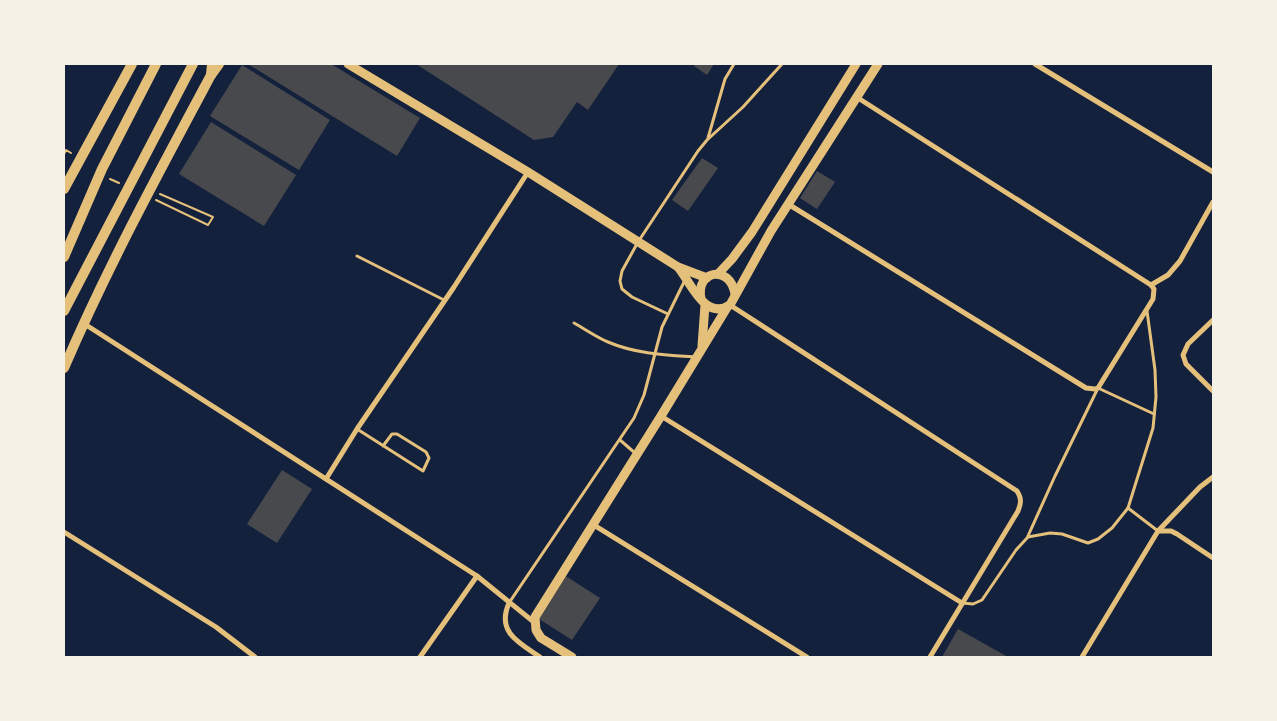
<svg xmlns="http://www.w3.org/2000/svg" width="1277" height="721" font-family="'IBM Plex Serif',serif">
  <style>
    .building { fill: #48494c }
    .lines { fill: none; stroke-linecap: round; stroke-linejoin: round }
    .path { stroke: #e5c07b; stroke-width: 2 }
    .service { stroke: #e5c07b; stroke-width: 3 }
    .minor { stroke: #e5c07b; stroke-width: 5 }
    .secondary { stroke: #e5c07b; stroke-width: 9 }
    .primary { stroke: #e5c07b; stroke-width: 10 }
    .trunk { stroke: #e5c07b; stroke-width: 10 }
  </style>
  <rect width="100%" height="100%" fill="#14213d"/>
  <g class="building">
    <polygon points="248,64 331,64 420,118 397,156"/>
    <polygon points="416,64 619,64 588,110 577,102 553,137 534,140"/>
    <polygon points="696,64 714,64 707,75 694,66"/>
    <polygon points="242,65 330,120 299,170 210,116"/>
    <polygon points="211,122 296,175 264,226 179,174"/>
    <polygon points="702,158 718,168 688,211 672,200"/>
    <polygon points="817,171 835,182 817,209 800,198"/>
    <polygon points="282,470 312,489 277,543 247,524"/>
    <polygon points="564,575 600,598 572,640 536,617"/>
    <polygon points="958,629 1008,657 942,657"/>
  </g>
  <g class="lines">
    <g class="path">
      <polyline points="64,154 66,150 71,153"/>
      <polyline points="110,179 119,183"/>
      <polyline points="156,200 208,225 213,217 160,194"/>
    </g>
    <g class="service">
      <polyline points="708,138 725,79 734,64"/>
      <polyline points="357,256 444,300"/>
      <polyline points="668,314 632,297 622,289 620,281 622,271 638,242 698,151 707,140 743,107 782,64"/>
      <path d="M574 323C585 329 596 337 608 342 636 354 666 355 696 357"/>
      <polyline points="357,429 423,471 429,458 426,452 397,434 392,434 383,446"/>
      <polyline points="620,440 635,453"/>
      <polyline points="1128,508 1158,531"/>
      <polyline points="1028,536 1055,476 1098,388 1154,414"/>
      <polyline points="509,603 634,418 644,395 662,327 685,280"/>
      <polyline points="962,603 973,604 982,600 1016,550 1028,537 1050,533 1062,534 1088,543 1098,539 1112,528 1128,508 1153,428 1156,397 1155,370 1147,311"/>
    </g>
    <g class="minor">
      <polyline points="1035,64 1213,172"/>
      <polyline points="788,204 1086,388 1095,389 1098,388 1153,299 1154,289 1151,285 858,98"/>
      <polyline points="1151,285 1168,275 1180,261 1213,202"/>
      <path d="M730 305 1017 491C1022 499 1021 503 1018 511L930 657"/>
      <polyline points="1213,320 1188,344 1183,355 1186,364 1213,391"/>
      <polyline points="83,323 477,576 535,623"/>
      <polyline points="661,416 962,603"/>
      <polyline points="326,479 357,429 454,287 528,172"/>
      <polyline points="594,525 807,657"/>
      <polyline points="1159,531 1171,531 1177,534 1213,558"/>
      <polyline points="64,532 216,627 255,657"/>
      <path d="M509 603C496 632 519 643 540 657"/>
      <polyline points="420,657 477,576"/>
      <polyline points="1082,657 1158,531 1200,487 1213,477"/>
    </g>
    <g class="secondary">
      <polyline points="348,64 528,172 678,267 707,278"/>
      <path d="M678 267C691 283 705 321 730 305L771 231 878 64"/>
      <polyline points="718,274 732,259 752,232 856,64"/>
      <path d="M701 299C695 270 730 264 735 294"/>
      <polyline points="702,346 705,305"/>
      <polyline points="572,657 541,638 536,630 535,617 661,416 728,306"/>
    </g>
    <g class="primary">
      <polyline points="64,189 132,64"/>
      <path d="M64 368C107 268 159 172 211 75L219 64"/>
    </g>
    <g class="trunk">
      <polyline points="211,75 212,64"/>
      <polyline points="64,257 102,169 156,64"/>
      <polyline points="64,311 193,64"/>
    </g>
  </g>
  <rect width="1277" height="721" fill="none" stroke="#f6f1e7" stroke-width="130"/>
</svg>
